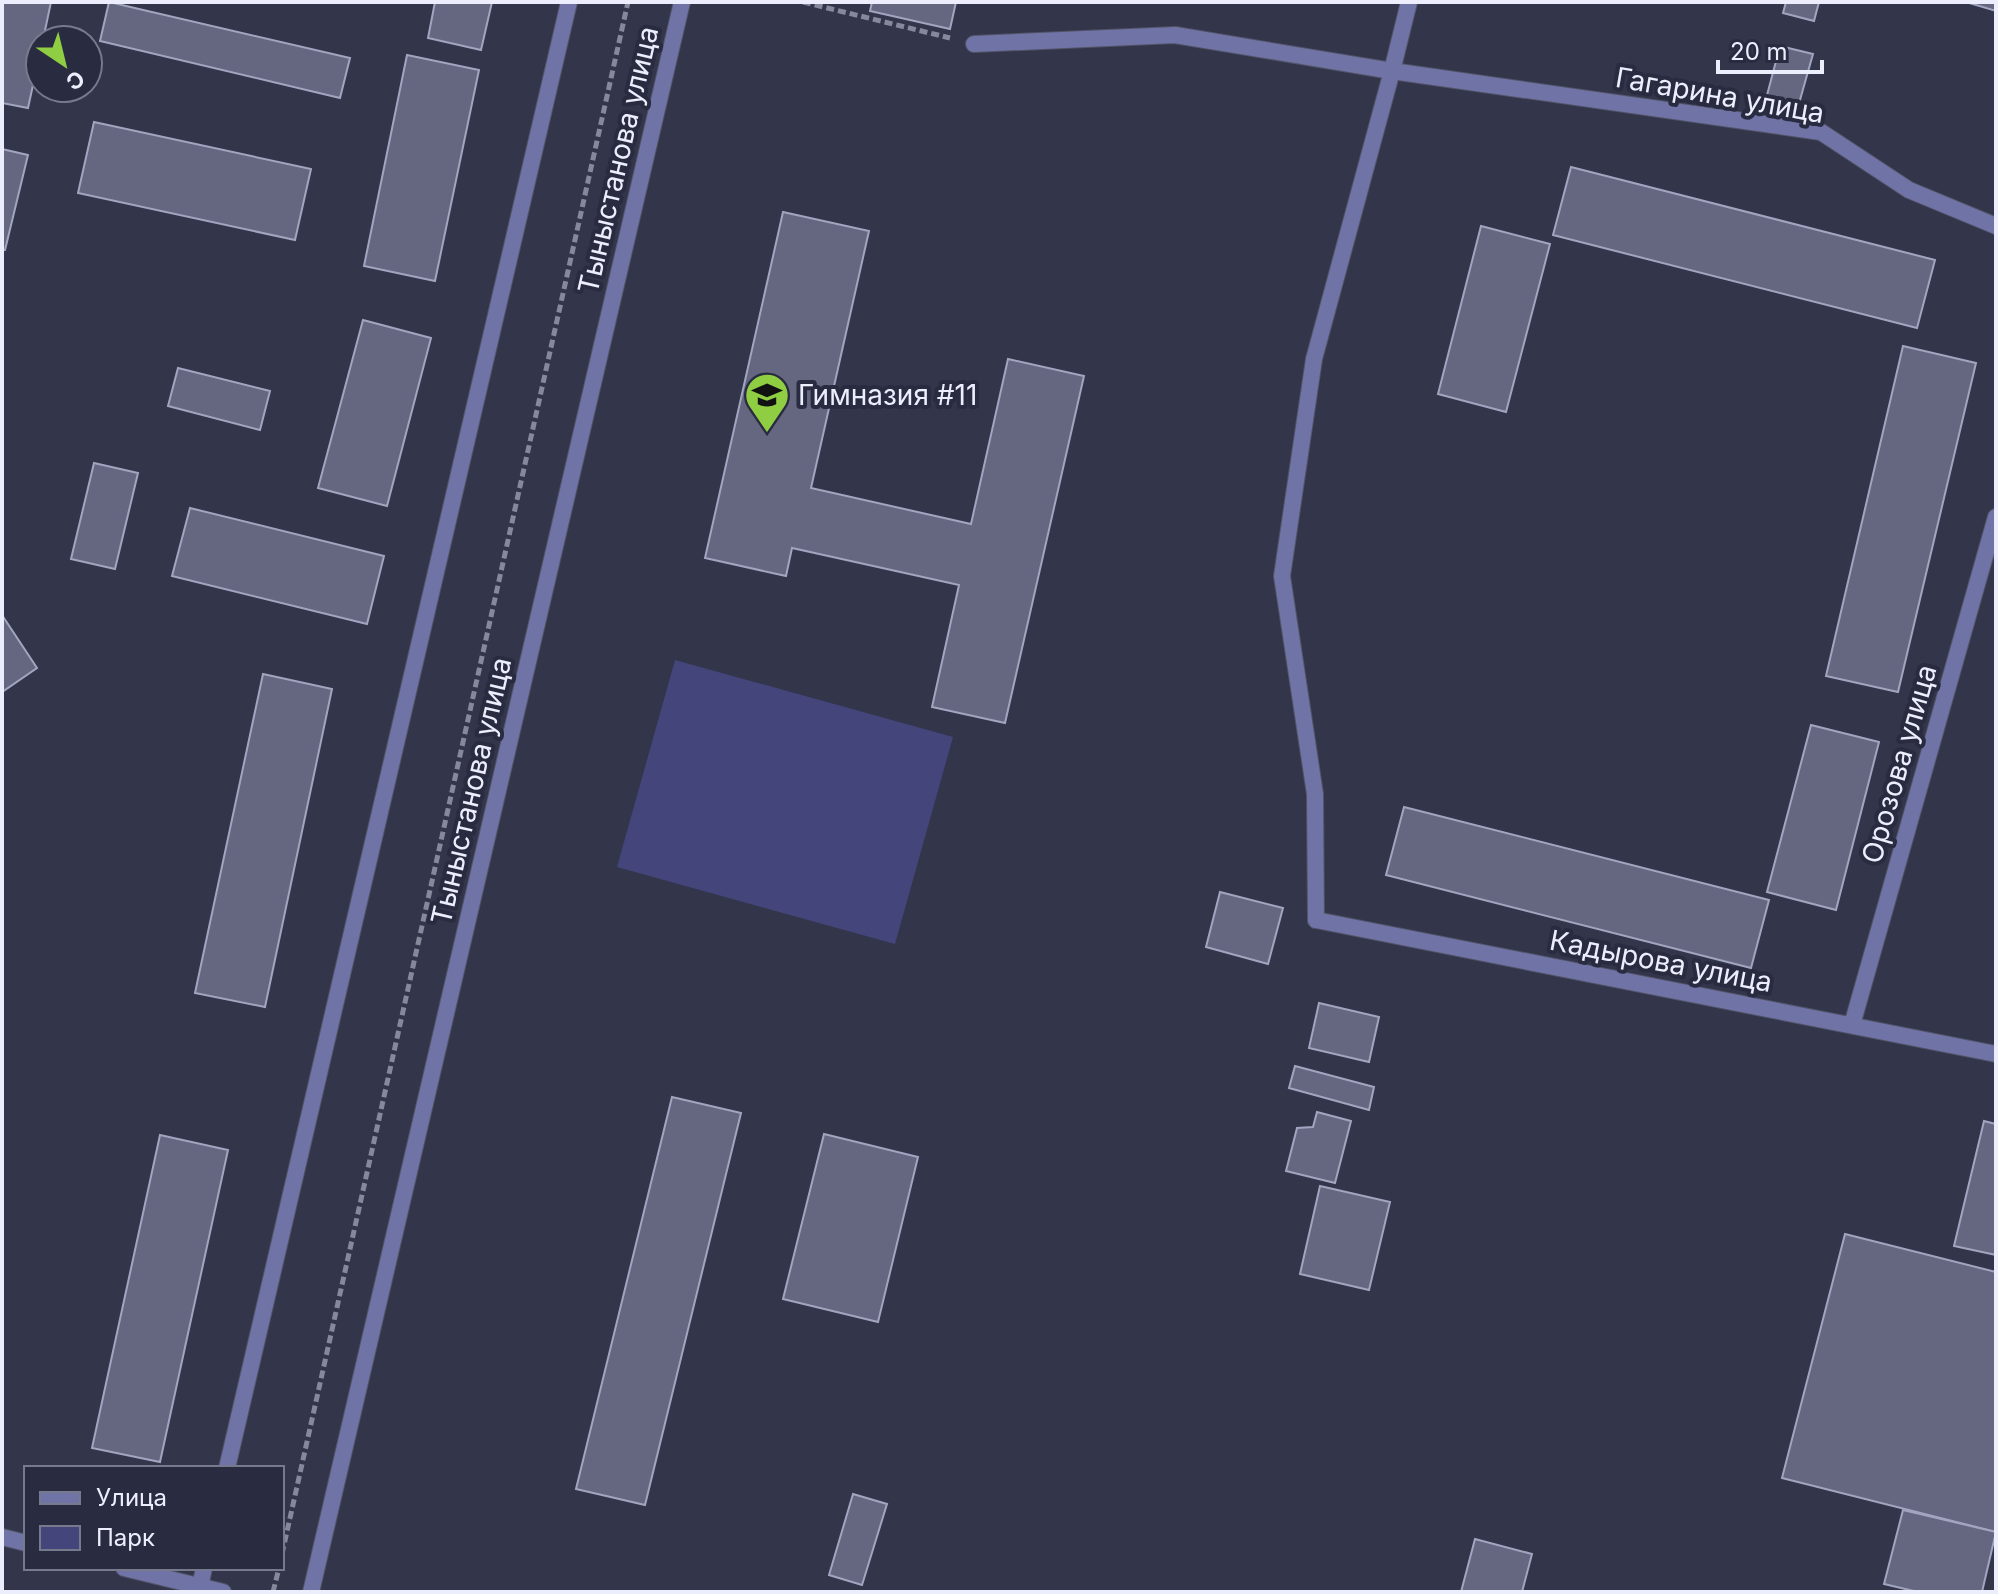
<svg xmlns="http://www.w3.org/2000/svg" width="1998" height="1594" font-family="Inter,sans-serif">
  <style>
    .green { fill: #44467b }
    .building { fill: #656780; stroke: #a2a5c0; stroke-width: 2 }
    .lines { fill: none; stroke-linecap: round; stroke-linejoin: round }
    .lane-casing { stroke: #515367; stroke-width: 18 }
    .street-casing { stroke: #515367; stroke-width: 18 }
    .path { stroke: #86889b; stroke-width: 5; stroke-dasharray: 8 4; stroke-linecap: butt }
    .lane { stroke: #7073a5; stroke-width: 16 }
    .street { stroke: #7073a5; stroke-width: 16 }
    .labels { text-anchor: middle; stroke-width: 8; stroke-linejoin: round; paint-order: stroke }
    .street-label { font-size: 28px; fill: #edeefd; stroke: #292b40 }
    .poi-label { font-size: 28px; fill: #edeefd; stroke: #292b40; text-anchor: start }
  </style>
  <rect width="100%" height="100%" fill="#33354b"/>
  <polygon class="green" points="675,660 953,737 895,944 617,867"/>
  <g class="building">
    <polygon points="2,2 51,2 43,40 40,40 40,53 28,108 2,103"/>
    <polygon points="109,2 350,58 340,98 100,41"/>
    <polygon points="435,2 492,2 481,50 428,38"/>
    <polygon points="872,2 956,2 950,29 870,11"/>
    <polygon points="1786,2 1819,2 1814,21 1783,13"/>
    <polygon points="1966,2 1996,2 1996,11"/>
    <polygon points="1780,46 1813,54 1798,107 1766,99"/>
    <polygon points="407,55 479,70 435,281 364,266"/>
    <polygon points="94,122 311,169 295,240 78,193"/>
    <polygon points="2,149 28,155 5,250 2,250"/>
    <polygon points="1571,167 1935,260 1917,328 1553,235"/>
    <polygon points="783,212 869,231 811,488 971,524 1008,359 1084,376 1005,723 932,707 959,585 792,548 786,576 705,558"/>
    <polygon points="1481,226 1550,244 1506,412 1438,394"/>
    <polygon points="363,320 431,338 387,506 318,488"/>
    <polygon points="1903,346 1976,363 1898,692 1826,676"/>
    <polygon points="178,368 270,391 260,430 168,406"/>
    <polygon points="94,463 138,473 115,569 71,559"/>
    <polygon points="190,508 384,556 367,624 172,576"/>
    <polygon points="2,615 37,668 2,692"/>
    <polygon points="263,674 332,689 265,1007 195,993"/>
    <polygon points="1811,725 1879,742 1836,910 1767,892"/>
    <polygon points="1404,807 1769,900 1751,968 1386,875"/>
    <polygon points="1220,892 1283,908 1268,964 1206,947"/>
    <polygon points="1319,1003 1379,1017 1369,1062 1309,1048"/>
    <polygon points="1295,1066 1374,1087 1369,1110 1289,1088"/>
    <polygon points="672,1097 741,1113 645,1505 576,1489"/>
    <polygon points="1317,1112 1351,1121 1335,1183 1286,1171 1297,1128 1313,1127"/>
    <polygon points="1984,1121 1996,1124 1996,1255 1954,1246"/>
    <polygon points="824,1134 918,1157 878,1322 783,1299"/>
    <polygon points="160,1135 228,1150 160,1462 92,1448"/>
    <polygon points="1320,1186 1390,1202 1369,1290 1300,1274"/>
    <polygon points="1845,1234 1996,1272 1996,1532 1782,1478"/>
    <polygon points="853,1494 887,1504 862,1585 829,1575"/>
    <polygon points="1903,1510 1996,1532 1982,1592 1918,1592 1884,1584"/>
    <polygon points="1475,1539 1532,1554 1522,1592 1461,1592"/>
  </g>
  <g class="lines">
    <g class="lane-casing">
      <polyline id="lane" points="974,44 1175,35 1392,71 1314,359 1282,576 1315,794 1316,920"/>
    </g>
    <g class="street-casing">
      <g id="street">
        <polyline points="1409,2 1392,71 1821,132 1909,190 1996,226"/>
        <polyline points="1316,920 1996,1054"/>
        <polyline points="1852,1025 1996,517"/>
        <polyline points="227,1468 569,2"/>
        <polyline points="2,1537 26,1543"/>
        <polyline points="124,1568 223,1592"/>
        <polyline points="199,1592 204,1568"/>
        <polyline points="311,1592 682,2"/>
      </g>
    </g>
    <g class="path">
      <polyline points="803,2 950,38"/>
      <polyline points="282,1554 628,2"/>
      <polyline points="273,1592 279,1568"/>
    </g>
    <use href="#lane" class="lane"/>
    <use href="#street" class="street"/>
  </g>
  <defs>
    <g id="school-pin" transform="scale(2.3)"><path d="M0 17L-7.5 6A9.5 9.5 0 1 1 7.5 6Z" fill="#8fcd42" stroke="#292b40"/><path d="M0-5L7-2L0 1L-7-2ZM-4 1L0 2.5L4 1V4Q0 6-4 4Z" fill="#111"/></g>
  </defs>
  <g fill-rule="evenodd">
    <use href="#school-pin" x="767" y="395"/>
  </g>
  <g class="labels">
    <g class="street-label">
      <text transform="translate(1720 95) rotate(10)" y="10">Гагарина улица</text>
      <text transform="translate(618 160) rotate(-77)" y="10">Тыныстанова улица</text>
      <text transform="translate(1899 764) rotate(-74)" y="10">Орозова улица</text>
      <text transform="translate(471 791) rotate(-77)" y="10">Тыныстанова улица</text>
      <text transform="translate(1661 961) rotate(11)" y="10">Кадырова улица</text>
    </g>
    <g class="poi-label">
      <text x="798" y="405">Гимназия #11</text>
    </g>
  </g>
  <rect width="1998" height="1594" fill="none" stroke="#edeefd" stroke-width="8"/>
  <rect x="24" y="1466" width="260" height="104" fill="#292b40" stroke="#77798c" stroke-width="2"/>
  <rect x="40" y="1492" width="40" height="12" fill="#7073a5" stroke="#77798c" stroke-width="2"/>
  <text x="96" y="1506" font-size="24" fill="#edeefd">Улица</text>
  <rect x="40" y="1526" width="40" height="24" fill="#44467b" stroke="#77798c" stroke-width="2"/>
  <text x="96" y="1546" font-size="24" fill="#edeefd">Парк</text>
  <g transform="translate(64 64) rotate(145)"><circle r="38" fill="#292b40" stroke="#77798c" stroke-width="2"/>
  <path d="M0-6L14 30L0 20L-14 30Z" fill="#8fcd42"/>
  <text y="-12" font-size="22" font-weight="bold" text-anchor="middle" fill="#edeefd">С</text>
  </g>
  <path d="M1718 60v12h104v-12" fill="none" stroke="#edeefd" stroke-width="4"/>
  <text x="1730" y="60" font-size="24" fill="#edeefd" stroke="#292b40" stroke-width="6" paint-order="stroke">20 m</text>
</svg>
